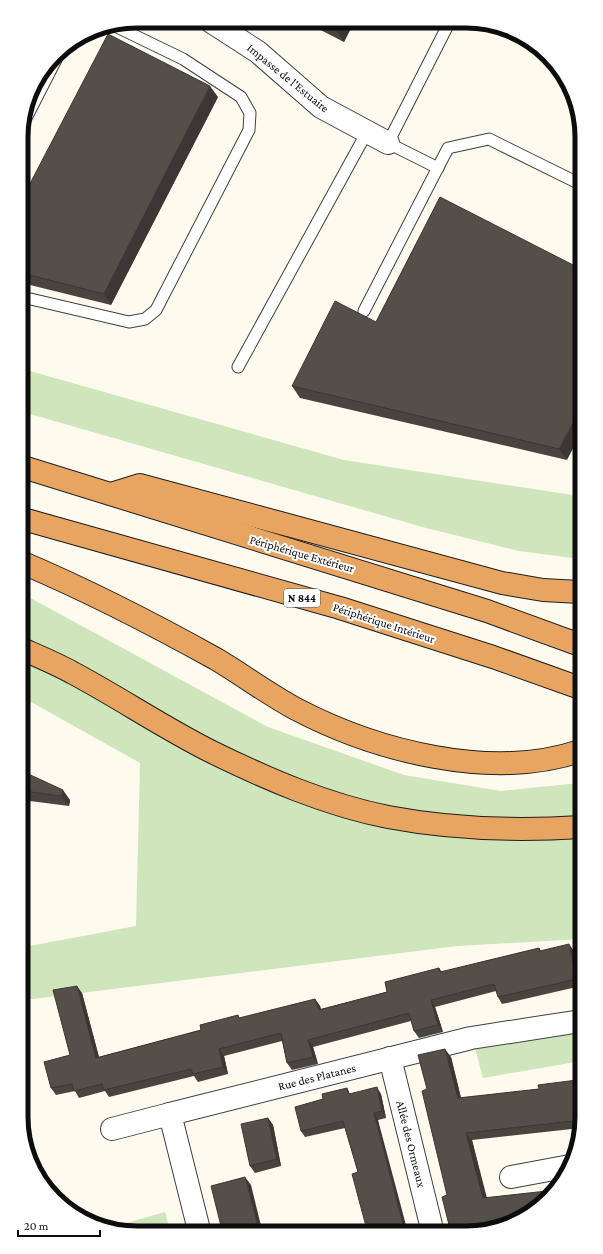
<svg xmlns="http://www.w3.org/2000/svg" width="603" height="1254" font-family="'Crimson Pro',serif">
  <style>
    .green { fill: #cfe5bb }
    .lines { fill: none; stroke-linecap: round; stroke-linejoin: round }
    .lane-casing { stroke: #404040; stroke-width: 13 }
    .street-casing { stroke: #404040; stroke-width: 24 }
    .highway-casing { stroke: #1e1e1e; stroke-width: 24 }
    .lane { stroke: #fff; stroke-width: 11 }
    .street { stroke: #fff; stroke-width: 22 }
    .highway { stroke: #e8a562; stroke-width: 22 }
    .wall { fill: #494440 }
    .shaded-wall { fill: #3c3734 }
    .building { fill: #554f4a; stroke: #3c3734 }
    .labels { text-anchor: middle; stroke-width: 4; stroke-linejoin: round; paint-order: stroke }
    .shield { fill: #fff; stroke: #565656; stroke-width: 1 }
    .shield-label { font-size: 11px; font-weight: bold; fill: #0d0d0d }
    .street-label { font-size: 12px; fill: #0d0d0d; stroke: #fff }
    .rim { fill: none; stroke: #0d0d0d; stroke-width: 5 }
  </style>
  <rect width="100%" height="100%" fill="#fefbee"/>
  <g class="green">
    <polygon points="23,369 344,460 579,496 580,559 519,551 426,528 23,412"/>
    <polygon points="23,594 268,727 404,775 501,791 580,783 581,939 458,946 25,1000 24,947 136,926 140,763 24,698"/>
    <polygon points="581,1032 581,1061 483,1078 475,1048"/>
    <polygon points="165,1212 170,1231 115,1231 108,1228"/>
  </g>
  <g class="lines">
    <g class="lane-casing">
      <g id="lane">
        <polyline points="22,126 61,50"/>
        <polyline points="438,168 388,143 449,23"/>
        <polyline points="22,297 129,322 145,319 156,310 249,130 250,113 241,97 183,59 115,26"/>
        <polyline points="364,311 448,148 489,139 578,183"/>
        <polyline points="238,367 367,132"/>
      </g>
    </g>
    <g class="street-casing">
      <g id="street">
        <polyline points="210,21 258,52 321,107 388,143"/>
        <polyline points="390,1058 432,1229"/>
        <polyline points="112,1129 170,1114"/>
        <polyline points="511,1177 570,1166"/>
        <polyline points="199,1230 170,1114 471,1038 581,1021"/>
      </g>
    </g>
    <g class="highway-casing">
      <g id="highway">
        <polyline points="23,467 487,611 580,645"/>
        <polyline points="111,494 140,485 502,583 543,590 580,592"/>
        <polyline points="23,519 340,608 493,657 580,688"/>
        <path d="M23 563C89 591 153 624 216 659 243 675 268 694 296 709 376 751 492 781 580 751"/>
        <path d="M24 650C40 657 57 664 73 673 120 698 164 728 212 752 267 779 327 805 388 817 451 829 517 831 581 827"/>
      </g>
    </g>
    <use href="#lane" class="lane"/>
    <use href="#street" class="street"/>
    <use href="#highway" class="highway"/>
  </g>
  <g class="wall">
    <polygon points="305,22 354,22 344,42"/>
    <polygon points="218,97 111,305 22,283 22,199"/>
    <polygon points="440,197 567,460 300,398 292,386 376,322"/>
    <polygon points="24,772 70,800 69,806 30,801 24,846"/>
    <polygon points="539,948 541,951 574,951 581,981 581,986 502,1004 498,997 496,991 435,1007 443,1032 419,1038 414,1031 411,1021 313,1047 318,1064 292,1070 287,1063 282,1041 224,1056 228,1074 198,1082 194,1076 109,1097 105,1091 79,1098 75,1091 56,1095 51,1088 70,1055 82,993 99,1057 201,1030 240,1018 315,999 320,1006 321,1009 387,992 439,968 442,972"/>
    <polygon points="451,1057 461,1098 582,1084 582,1124 581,1128 472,1140 486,1198 496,1229 447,1195 427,1089"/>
    <polygon points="347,1088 350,1094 381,1094 386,1118 378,1120 358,1172 345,1128 305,1137 301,1131 323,1099"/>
    <polygon points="268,1118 273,1125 281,1166 255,1173 250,1166"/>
  </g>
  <g class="shaded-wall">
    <polygon points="342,22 354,22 344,42 337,31"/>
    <polygon points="210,86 218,97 111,305 104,294"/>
    <polygon points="579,411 579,437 567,460 559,449"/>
    <polygon points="63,790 70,800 69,806 61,796"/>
    <polygon points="24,792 30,801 24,846"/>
    <polygon points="569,944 574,951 581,981 581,984 577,979"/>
    <polygon points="77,986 82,993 101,1065 96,1058"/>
    <polygon points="315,999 320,1006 323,1017 319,1010"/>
    <polygon points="431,1000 435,1007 443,1032 438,1025"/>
    <polygon points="308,1040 313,1047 318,1064 313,1057"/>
    <polygon points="219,1049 224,1056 228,1074 223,1067"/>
    <polygon points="445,1049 451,1057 463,1106 458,1098"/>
    <polygon points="377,1087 381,1094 386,1118 382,1111"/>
    <polygon points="374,1113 378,1120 407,1229 404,1229"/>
    <polygon points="268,1118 273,1125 281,1166 277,1159"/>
    <polygon points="466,1133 472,1140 489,1206 483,1198"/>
    <polygon points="245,1177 251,1185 262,1230 259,1230"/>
  </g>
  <g class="building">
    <polygon points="319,22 342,22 337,31"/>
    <polygon points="108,34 210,86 104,294 22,273 22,199"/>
    <polygon points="440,197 579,268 579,411 559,449 292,386 335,301 376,322"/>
    <polygon points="24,772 63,790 61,796 24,791"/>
    <polygon points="569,944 577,979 498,997 494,984 431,1000 438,1025 414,1031 409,1013 308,1040 313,1057 287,1063 281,1033 219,1049 223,1067 193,1074 191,1069 104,1090 102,1084 74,1091 72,1084 51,1088 44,1062 70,1055 53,990 77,986 96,1058 201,1030 200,1025 238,1015 239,1018 315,999 319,1010 387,992 385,982 439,968 440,972 539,948 540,951"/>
    <polygon points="445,1049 458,1098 539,1089 538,1085 577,1080 577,1084 582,1084 582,1120 466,1133 483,1198 556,1190 553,1193 496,1229 450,1229 442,1197 447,1195 422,1091 427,1089 418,1055"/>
    <polygon points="377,1087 382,1111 374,1113 404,1229 367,1230 352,1174 358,1172 343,1121 301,1131 295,1107 323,1099 322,1094 347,1088 349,1094"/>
    <polygon points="268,1118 277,1159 250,1166 241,1124"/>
    <polygon points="245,1177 259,1230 222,1230 211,1186"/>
  </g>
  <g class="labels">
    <rect class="shield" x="284" y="589" width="36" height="18" rx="3"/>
    <g class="shield-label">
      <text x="302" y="602">N 844</text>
    </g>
    <g class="street-label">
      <text transform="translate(288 78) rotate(39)" y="4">Impasse de l'Estuaire</text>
      <text transform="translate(302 554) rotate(16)" y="4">Périphérique Extérieur</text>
      <text transform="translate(384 623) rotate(18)" y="4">Périphérique Intérieur</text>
      <text transform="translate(317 1077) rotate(-14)" y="4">Rue des Platanes</text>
      <text transform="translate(411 1144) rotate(76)" y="4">Allée des Ormeaux</text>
    </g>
  </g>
  <path d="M0 0H603V1254H0ZM137 28H466A109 109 0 0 1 575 137V1117A109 109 0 0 1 466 1226H137A109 109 0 0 1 28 1117V137A109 109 0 0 1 137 28Z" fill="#fff" fill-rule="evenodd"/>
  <path class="rim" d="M137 28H466A109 109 0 0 1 575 137V1117A109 109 0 0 1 466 1226H137A109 109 0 0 1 28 1117V137A109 109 0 0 1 137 28Z"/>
  <path d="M18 1230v6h82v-6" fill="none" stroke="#0d0d0d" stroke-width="2"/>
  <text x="24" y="1230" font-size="12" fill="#0d0d0d" stroke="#ffffff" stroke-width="3" paint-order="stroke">20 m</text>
</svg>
